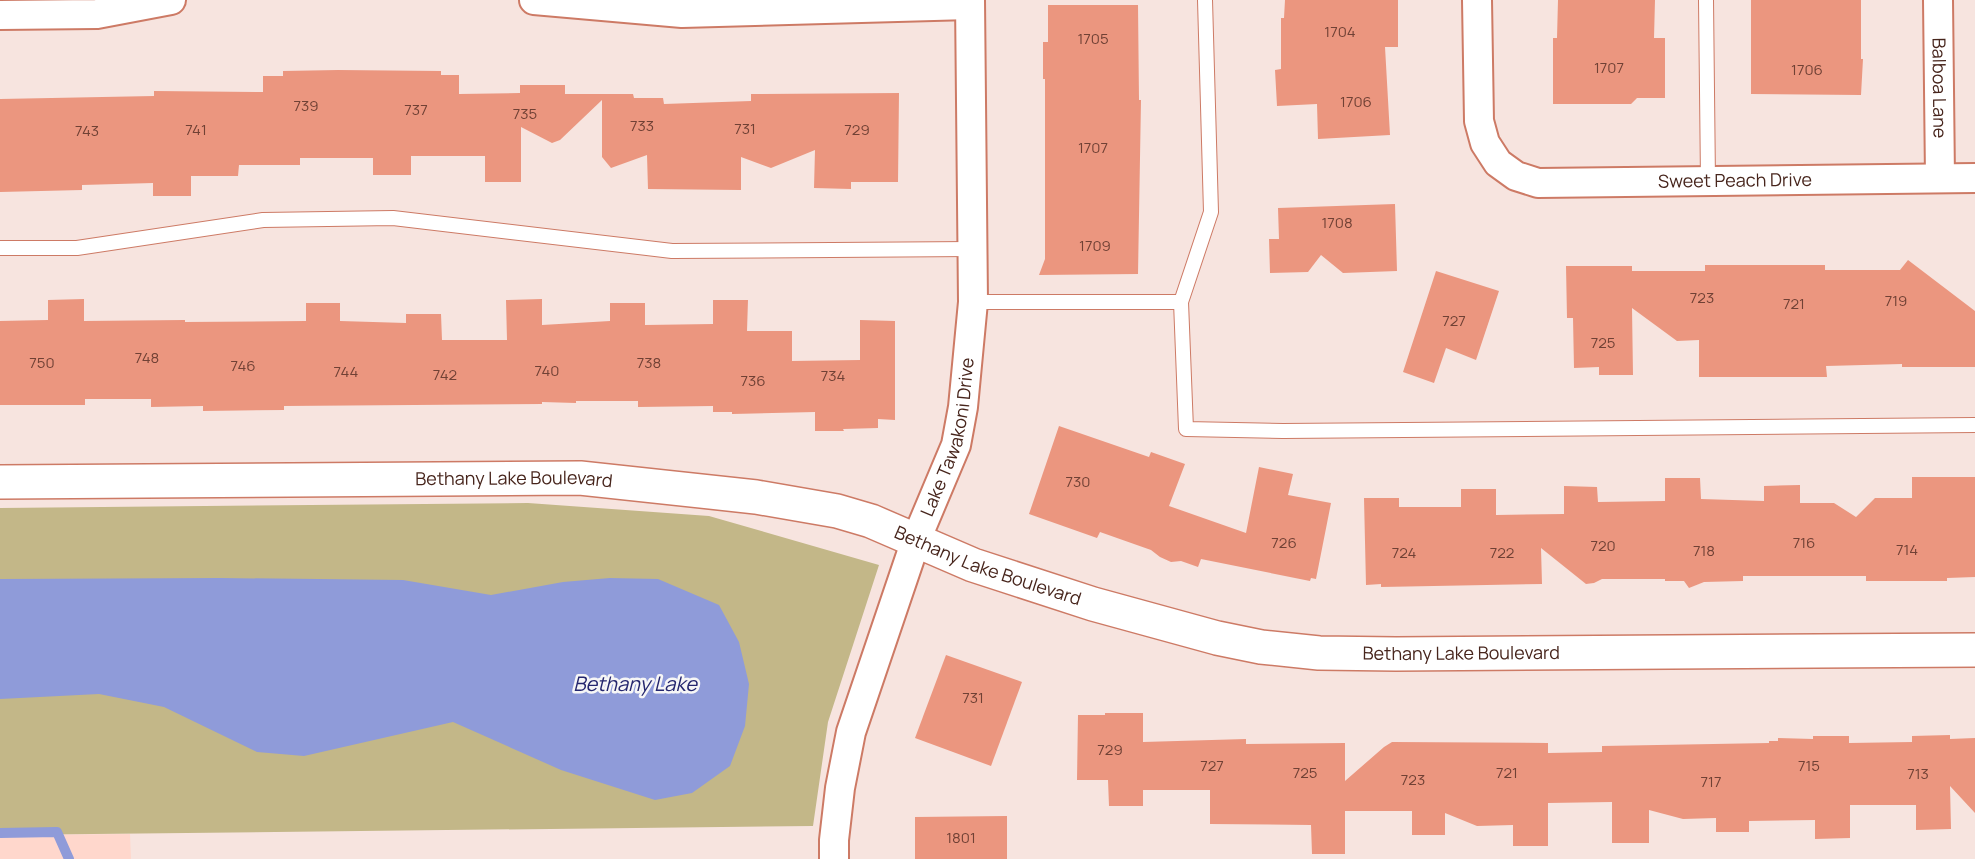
<svg xmlns="http://www.w3.org/2000/svg" width="1975" height="859" font-family="Manrope,sans-serif">
  <style>
    .built { fill: #ffd7cc }
    .green { fill: #c3b788 }
    .water { fill: #8f9bd9 }
    .lines { fill: none; stroke-linecap: round; stroke-linejoin: round }
    .stream { stroke: #8f9bd9; stroke-width: 10 }
    .building { fill: #eb967f }
    .service-casing { stroke: #cd7a65; stroke-width: 16 }
    .minor-casing { stroke: #cd7a65; stroke-width: 32 }
    .tertiary-casing { stroke: #cd7a65; stroke-width: 36 }
    .service { stroke: #fff; stroke-width: 14 }
    .minor { stroke: #fff; stroke-width: 28 }
    .tertiary { stroke: #fff; stroke-width: 33 }
    .labels { text-anchor: middle; stroke-width: 5; stroke-linejoin: round; paint-order: stroke }
    .number-label { font-size: 15px; fill: #704135 }
    .street-label { font-size: 18px; fill: #47251c; stroke: #f6f6f6 }
    .water-label { font-size: 20px; font-style: italic; fill: #24266e; stroke: #f6f6f6 }
  </style>
  <rect width="100%" height="100%" fill="#f7e4df"/>
  <polygon class="built" points="130,834 131,859 0,859 0,835"/>
  <polygon class="green" points="528,503 709,516 879,565 828,722 813,826 0,835 0,508"/>
  <polygon class="water" points="220,578 403,580 491,595 563,582 610,578 658,579 719,605 739,642 749,684 745,726 730,766 692,793 655,800 561,770 453,722 304,756 257,752 164,707 99,694 0,699 0,579"/>
  <g class="lines">
    <polyline class="stream" points="0,833 57,832 69,859"/>
  </g>
  <g class="building">
    <polygon points="1285,0 1398,0 1398,47 1385,47 1390,135 1318,139 1317,104 1277,106 1275,70 1281,69 1281,18 1284,18"/>
    <polygon points="1558,0 1655,0 1654,38 1665,38 1665,98 1637,98 1631,104 1553,104 1553,38 1557,38"/>
    <polygon points="1751,0 1861,0 1861,59 1863,59 1861,95 1751,94"/>
    <polygon points="1048,5 1138,5 1139,100 1141,100 1138,274 1039,275 1045,259 1045,79 1043,79 1043,42 1048,42"/>
    <polygon points="338,70 441,71 441,75 459,75 459,94 520,93 520,85 565,85 565,94 633,94 634,98 663,98 664,104 751,101 751,94 899,93 898,182 851,182 851,189 814,188 815,150 771,168 741,157 741,190 648,189 647,155 611,168 602,157 602,100 560,140 552,143 521,127 521,182 485,182 485,156 411,156 411,175 373,175 373,158 300,158 300,165 239,165 238,176 191,176 191,196 153,196 153,183 82,185 82,190 0,192 0,99 154,96 154,91 263,92 263,76 283,76 283,71"/>
    <polygon points="1395,204 1397,271 1343,273 1321,255 1308,272 1270,273 1269,239 1279,239 1278,208"/>
    <polygon points="1908,260 1975,311 1975,367 1902,367 1902,364 1826,366 1827,377 1699,377 1699,340 1677,341 1632,308 1633,375 1599,375 1599,367 1574,368 1573,318 1567,318 1566,266 1632,266 1632,271 1705,271 1705,265 1825,265 1825,270 1900,270"/>
    <polygon points="1436,271 1499,291 1476,360 1446,348 1434,383 1403,372"/>
    <polygon points="84,299 84,321 185,320 185,322 306,321 306,303 340,303 340,321 406,323 406,314 441,314 442,340 507,340 506,300 542,299 542,325 610,321 610,303 645,303 645,325 713,324 713,300 748,300 747,331 792,331 792,361 860,360 860,320 895,321 895,420 878,419 878,428 843,429 844,431 815,431 815,412 732,414 732,412 713,412 713,406 638,407 638,401 576,401 576,403 542,402 542,404 284,406 284,410 203,411 203,406 151,407 151,399 85,399 85,405 0,405 0,321 48,320 48,300"/>
    <polygon points="1059,426 1149,457 1151,452 1185,464 1169,506 1246,533 1259,467 1293,474 1288,495 1331,503 1316,579 1311,578 1310,581 1201,559 1198,567 1181,561 1171,562 1160,557 1151,550 1100,532 1097,538 1029,514"/>
    <polygon points="1912,477 1975,477 1975,577 1947,578 1947,581 1866,581 1866,576 1743,576 1743,581 1704,582 1689,588 1684,581 1665,581 1665,579 1602,579 1594,583 1586,584 1541,548 1542,584 1381,587 1381,584 1366,585 1364,498 1399,498 1399,507 1461,507 1461,489 1496,489 1496,515 1564,514 1564,486 1597,487 1598,502 1665,501 1665,478 1700,478 1701,499 1764,501 1764,486 1800,485 1800,503 1834,503 1856,517 1875,498 1912,498"/>
    <polygon points="946,655 1022,682 991,766 915,738"/>
    <polygon points="1105,713 1143,713 1143,742 1246,739 1246,744 1345,743 1345,781 1384,747 1392,742 1548,743 1548,753 1602,752 1602,746 1769,743 1769,741 1778,741 1778,738 1813,739 1813,736 1849,736 1849,743 1912,742 1912,736 1950,735 1950,739 1975,738 1975,813 1950,786 1951,829 1916,830 1916,805 1850,805 1850,838 1815,839 1815,820 1749,821 1749,832 1716,832 1716,818 1683,819 1649,810 1649,843 1612,843 1612,802 1548,803 1548,846 1513,846 1513,825 1477,826 1445,813 1445,835 1412,835 1412,811 1345,811 1345,854 1312,854 1311,825 1210,824 1210,790 1143,790 1143,806 1109,806 1108,780 1077,780 1078,715 1105,715"/>
    <polygon points="1007,816 1007,859 915,859 915,817"/>
  </g>
  <g class="lines">
    <g class="service-casing">
      <g id="service">
        <polyline points="1205,0 1211,212 1181,302 1186,429 1283,431 1975,425"/>
        <polyline points="1706,0 1708,181"/>
        <polyline points="0,248 77,248 263,220 393,218 672,251 972,249"/>
        <polyline points="973,302 1181,302"/>
      </g>
    </g>
    <g class="minor-casing">
      <g id="minor">
        <polyline points="534,0 682,13 970,5"/>
        <path id="s1" d="M1477 0 1479 121 1485 143 1498 163 1516 176 1538 183 1975 178"/>
        <path id="s2" d="M1938 0 1940 178"/>
        <polyline points="0,15 97,14 171,0"/>
        <path id="s3" d="M834 859V840L840 788 851 732 916 540 956 445 963 407 973 302 970 0"/>
      </g>
    </g>
    <g class="tertiary-casing">
      <g id="tertiary">
        <path id="s4" d="M0 482 580 478 756 497 837 511 871 521 973 565 1093 604 1217 638 1261 647 1319 653 1396 654 1975 650"/>
      </g>
    </g>
    <use href="#service" class="service"/>
    <use href="#minor" class="minor"/>
    <use href="#tertiary" class="tertiary"/>
  </g>
  <g class="labels">
    <g class="number-label">
      <text x="1340" y="37">1704</text>
      <text x="1093" y="44">1705</text>
      <text x="1609" y="73">1707</text>
      <text x="1807" y="75">1706</text>
      <text x="1356" y="107">1706</text>
      <text x="306" y="111">739</text>
      <text x="416" y="115">737</text>
      <text x="525" y="119">735</text>
      <text x="642" y="131">733</text>
      <text x="745" y="134">731</text>
      <text x="196" y="135">741</text>
      <text x="857" y="135">729</text>
      <text x="87" y="136">743</text>
      <text x="1093" y="153">1707</text>
      <text x="1337" y="228">1708</text>
      <text x="1095" y="251">1709</text>
      <text x="1702" y="303">723</text>
      <text x="1896" y="306">719</text>
      <text x="1794" y="309">721</text>
      <text x="1454" y="326">727</text>
      <text x="1603" y="348">725</text>
      <text x="147" y="363">748</text>
      <text x="42" y="368">750</text>
      <text x="649" y="368">738</text>
      <text x="243" y="371">746</text>
      <text x="547" y="376">740</text>
      <text x="346" y="377">744</text>
      <text x="445" y="380">742</text>
      <text x="833" y="381">734</text>
      <text x="753" y="386">736</text>
      <text x="1078" y="487">730</text>
      <text x="1284" y="548">726</text>
      <text x="1804" y="548">716</text>
      <text x="1603" y="551">720</text>
      <text x="1907" y="555">714</text>
      <text x="1704" y="556">718</text>
      <text x="1404" y="558">724</text>
      <text x="1502" y="558">722</text>
      <text x="973" y="703">731</text>
      <text x="1110" y="755">729</text>
      <text x="1212" y="771">727</text>
      <text x="1809" y="771">715</text>
      <text x="1305" y="778">725</text>
      <text x="1507" y="778">721</text>
      <text x="1918" y="779">713</text>
      <text x="1413" y="785">723</text>
      <text x="1711" y="787">717</text>
      <text x="961" y="843">1801</text>
    </g>
    <g class="street-label">
      <text dy="6" stroke="none"><textPath href="#s2" startOffset="88">Balboa Lane</textPath></text>
      <text dy="6" stroke="none"><textPath href="#s1" startOffset="410">Sweet Peach Drive</textPath></text>
      <text dy="6" stroke="none"><textPath href="#s3" startOffset="440">Lake Tawakoni Drive</textPath></text>
      <text dy="6" stroke="none"><textPath href="#s4" startOffset="514">Bethany Lake Boulevard</textPath></text>
      <text dy="6" stroke="none"><textPath href="#s4" startOffset="1000">Bethany Lake Boulevard</textPath></text>
      <text dy="6" stroke="none"><textPath href="#s4" startOffset="1486">Bethany Lake Boulevard</textPath></text>
    </g>
    <g class="water-label">
      <text x="635" y="691">Bethany Lake</text>
    </g>
  </g>
</svg>
